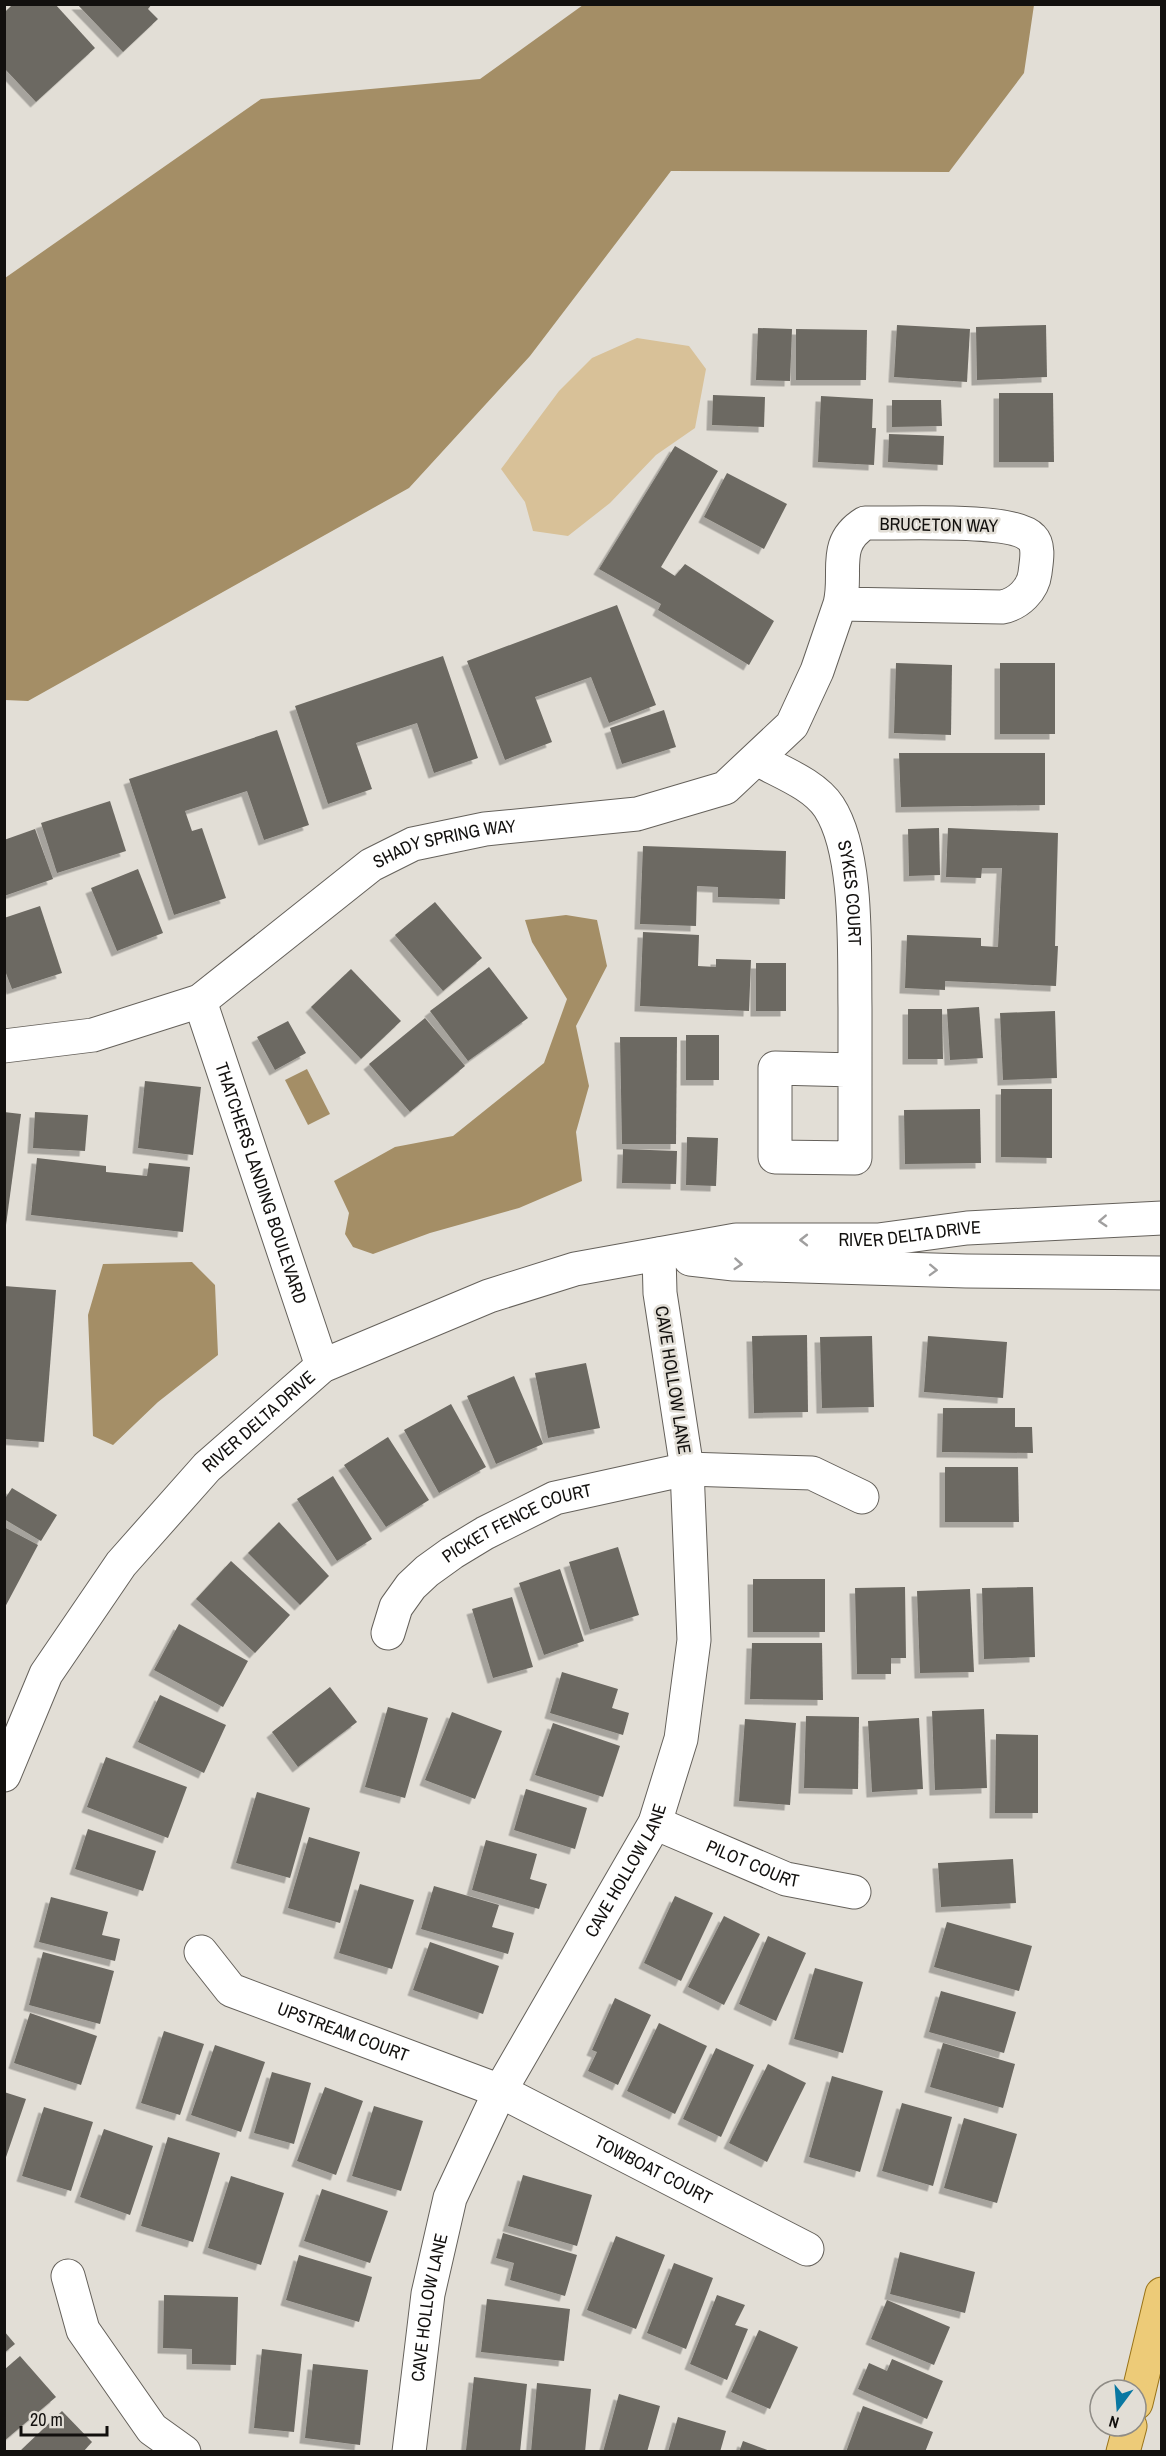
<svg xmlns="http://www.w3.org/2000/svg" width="1166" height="2456" font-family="'Archivo Narrow',sans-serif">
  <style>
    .green { fill: #d8c198 }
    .water { fill: #a48e66 }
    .building { fill: #6c6962; filter: url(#shadow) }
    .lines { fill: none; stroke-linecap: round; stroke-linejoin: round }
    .minor-casing { stroke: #65615b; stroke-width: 35 }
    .major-casing { stroke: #997318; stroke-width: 35 }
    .minor { stroke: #fff; stroke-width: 33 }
    .major { stroke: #edcb78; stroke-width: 33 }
    .oneway { stroke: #a09f9f }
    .labels { text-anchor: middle; stroke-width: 5; stroke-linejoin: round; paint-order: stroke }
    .street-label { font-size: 18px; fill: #12100e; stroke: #e2ded6 }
  </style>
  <defs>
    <filter id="shadow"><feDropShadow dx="-5.5" dy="5.5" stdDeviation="0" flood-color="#0004"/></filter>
  </defs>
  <rect width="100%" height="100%" fill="#e2ded6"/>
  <polygon class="green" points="637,338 689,346 706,369 695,428 656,455 610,503 568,536 533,531 525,502 501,469 559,391 592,358"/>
  <g class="water">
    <polygon points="583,5 1034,5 1024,73 949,172 671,171 530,356 409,488 28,701 5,700 5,278 261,99 480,79"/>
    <polygon points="566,915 597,920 607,966 576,1026 589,1086 576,1132 582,1181 519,1208 430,1233 373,1254 353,1247 345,1234 349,1213 334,1181 395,1147 453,1136 544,1063 567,999 532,942 525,920"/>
    <polygon points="307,1069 330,1114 308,1125 285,1080"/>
    <polygon points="192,1262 215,1285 218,1355 158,1402 113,1445 93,1436 88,1315 103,1264"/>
  </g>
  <g class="building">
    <polygon points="13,4 55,4 95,48 36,102 4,68 4,13"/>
    <polygon points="77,4 152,4 148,9 158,19 123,52"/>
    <polygon points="897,325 970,329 967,382 894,377"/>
    <polygon points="1046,325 1047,377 977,380 976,327"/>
    <polygon points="758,328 792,329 790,381 756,380"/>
    <polygon points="796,329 867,330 866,380 796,380"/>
    <polygon points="999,393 1053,393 1054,462 999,462"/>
    <polygon points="713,395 765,397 764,427 712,425"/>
    <polygon points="821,396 873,399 872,428 876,428 874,465 818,462"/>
    <polygon points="892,400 941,400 942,426 892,427"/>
    <polygon points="889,434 944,436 943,465 888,462"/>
    <polygon points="675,446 718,471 661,567 675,576 685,564 774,621 749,665 658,610 661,604 599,569"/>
    <polygon points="727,473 787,504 764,549 704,517"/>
    <polygon points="617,605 656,705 609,723 591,677 535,697 552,742 505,760 467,661"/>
    <polygon points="443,656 478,758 434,773 417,723 356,743 372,789 328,804 295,706"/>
    <polygon points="896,663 952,665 951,735 894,733"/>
    <rect x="1000" y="663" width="55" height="71"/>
    <polygon points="664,710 676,747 622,764 610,728"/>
    <polygon points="277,730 309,825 264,840 247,791 185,811 192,831 202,828 226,898 174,915 129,779"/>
    <polygon points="899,753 1045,753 1045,805 901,807"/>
    <polygon points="110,801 126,851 57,873 41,823"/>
    <polygon points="939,828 940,875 909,876 908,829"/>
    <polygon points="948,828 1058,833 1055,946 1058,946 1056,986 945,981 945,990 905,988 907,935 981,938 981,946 998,947 1002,868 982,868 981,878 946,877"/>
    <polygon points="35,829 53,879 4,896 4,840"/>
    <polygon points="643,846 786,851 785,899 718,897 718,887 697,886 696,926 640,924"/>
    <polygon points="138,869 163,933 117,951 91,888"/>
    <polygon points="435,902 482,958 443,991 395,935"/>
    <polygon points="40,906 62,973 12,989 4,968 4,918"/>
    <polygon points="643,932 699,935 698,966 716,967 716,959 751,960 749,1011 640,1006"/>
    <rect x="756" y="963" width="30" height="48"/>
    <polygon points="489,967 528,1018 468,1061 430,1011"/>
    <polygon points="351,969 401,1021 361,1059 311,1007"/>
    <polygon points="979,1007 983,1058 950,1060 947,1009"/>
    <polygon points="908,1009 942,1009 943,1059 908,1059"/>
    <polygon points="1055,1011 1057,1078 1003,1080 1000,1013"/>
    <polygon points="425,1018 465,1066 410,1112 369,1064"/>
    <polygon points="288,1021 306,1053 275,1070 257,1037"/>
    <rect x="686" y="1035" width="33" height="45"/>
    <polygon points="620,1037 677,1037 676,1144 622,1144"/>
    <polygon points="145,1081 201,1087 193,1155 138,1148"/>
    <polygon points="1001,1089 1052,1089 1052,1158 1001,1157"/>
    <polygon points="980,1109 981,1163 905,1164 904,1110"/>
    <polygon points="4,1112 21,1114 6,1225 4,1225"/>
    <polygon points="35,1112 88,1115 85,1151 33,1148"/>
    <polygon points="687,1137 718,1138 716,1186 686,1185"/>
    <polygon points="623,1149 677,1151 676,1184 622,1183"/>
    <polygon points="37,1158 106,1166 106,1172 147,1176 149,1163 190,1167 183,1232 31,1215"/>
    <polygon points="4,1286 56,1290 44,1442 4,1439"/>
    <polygon points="807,1335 808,1412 754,1413 752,1336"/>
    <polygon points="872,1336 874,1407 822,1408 820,1337"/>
    <polygon points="928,1336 1007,1342 1003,1398 924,1392"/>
    <polygon points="586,1363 600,1428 548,1438 535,1373"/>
    <polygon points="514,1376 543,1444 496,1464 467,1396"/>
    <polygon points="451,1404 486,1467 439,1493 404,1430"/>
    <polygon points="943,1408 1015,1408 1015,1427 1032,1427 1033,1453 942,1452"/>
    <polygon points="388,1437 429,1500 386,1527 344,1465"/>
    <polygon points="945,1467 1018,1467 1019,1522 945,1522"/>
    <polygon points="333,1476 372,1539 337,1561 297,1499"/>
    <polygon points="12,1488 57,1515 41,1541 4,1519 4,1500"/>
    <polygon points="279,1522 329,1576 300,1605 248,1553"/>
    <polygon points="4,1527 38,1545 4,1609"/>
    <polygon points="618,1547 639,1615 590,1630 569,1562"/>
    <polygon points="231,1561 290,1615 255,1653 196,1599"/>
    <polygon points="560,1569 584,1641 544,1655 519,1583"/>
    <rect x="753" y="1579" width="72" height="53"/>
    <polygon points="905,1587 906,1658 891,1658 891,1674 857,1674 855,1588"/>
    <polygon points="1033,1587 1035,1657 984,1659 982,1588"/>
    <polygon points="970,1589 974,1672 920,1673 917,1591"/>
    <polygon points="512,1597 533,1667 493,1678 472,1609"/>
    <polygon points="179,1624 248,1661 223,1707 154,1670"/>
    <polygon points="752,1643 822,1643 823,1700 750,1699"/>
    <polygon points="562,1672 618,1689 612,1708 629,1713 623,1735 550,1713"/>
    <polygon points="330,1687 357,1722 298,1767 272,1732"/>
    <polygon points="160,1695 226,1725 204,1773 138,1742"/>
    <polygon points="388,1707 428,1718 405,1798 365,1787"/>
    <polygon points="984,1709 987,1788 935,1790 932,1711"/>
    <polygon points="452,1712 502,1731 475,1799 425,1780"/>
    <polygon points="806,1716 859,1717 858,1789 804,1788"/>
    <polygon points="919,1718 923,1789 872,1792 868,1721"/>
    <polygon points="745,1719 796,1723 790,1805 739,1801"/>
    <polygon points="553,1723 620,1746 603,1797 535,1775"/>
    <polygon points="996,1734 1038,1735 1038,1813 995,1813"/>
    <polygon points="106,1757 187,1787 168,1838 87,1807"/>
    <polygon points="526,1789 587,1808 575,1849 514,1830"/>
    <polygon points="257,1792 310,1808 290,1878 236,1863"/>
    <polygon points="88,1829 156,1851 143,1891 75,1869"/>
    <polygon points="309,1837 360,1852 340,1923 288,1908"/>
    <polygon points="486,1840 537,1854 530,1879 547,1884 539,1909 472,1890"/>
    <polygon points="1013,1859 1016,1903 941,1907 938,1863"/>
    <polygon points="360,1884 414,1900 392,1969 339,1953"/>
    <polygon points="434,1886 499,1905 492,1927 514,1933 508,1954 421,1929"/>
    <polygon points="675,1896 713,1913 681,1981 644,1963"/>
    <polygon points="51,1897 108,1912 102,1935 120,1939 115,1961 39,1942"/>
    <polygon points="724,1916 760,1934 724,2005 688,1987"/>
    <polygon points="947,1922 1032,1946 1019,1991 934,1967"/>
    <polygon points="768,1936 806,1953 776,2021 739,2004"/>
    <polygon points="430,1942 499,1966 483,2014 413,1990"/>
    <polygon points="43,1952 114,1971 100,2024 29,2005"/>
    <polygon points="815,1968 863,1982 843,2053 794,2039"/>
    <polygon points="941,1991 1016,2012 1004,2053 929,2032"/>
    <polygon points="615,1998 651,2015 618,2085 588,2071 597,2052 592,2050"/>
    <polygon points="30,2013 97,2036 81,2085 14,2063"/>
    <polygon points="659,2023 707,2046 675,2114 627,2091"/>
    <polygon points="164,2031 204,2044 180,2115 141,2103"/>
    <polygon points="943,2043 1015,2064 1003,2108 930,2087"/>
    <polygon points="215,2045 265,2062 241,2132 191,2115"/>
    <polygon points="716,2048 754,2065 721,2137 683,2119"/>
    <polygon points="768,2064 806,2083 767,2162 729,2143"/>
    <polygon points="272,2072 311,2083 294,2144 254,2133"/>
    <polygon points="832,2076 883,2091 860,2172 809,2157"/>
    <polygon points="325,2087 363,2101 336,2175 297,2161"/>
    <polygon points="4,2092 26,2099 5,2160 4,2160"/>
    <polygon points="902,2103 952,2117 933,2186 882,2171"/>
    <polygon points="374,2106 423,2121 401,2191 352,2176"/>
    <polygon points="44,2107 93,2122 71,2191 22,2176"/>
    <polygon points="964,2118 1017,2134 997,2203 944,2188"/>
    <polygon points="104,2129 153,2146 130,2215 80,2197"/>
    <polygon points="168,2137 220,2153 193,2242 141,2226"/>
    <polygon points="523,2175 592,2195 577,2246 508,2226"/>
    <polygon points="231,2176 284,2193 261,2265 208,2248"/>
    <polygon points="322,2189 388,2211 370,2263 304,2241"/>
    <polygon points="503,2233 577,2255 565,2296 510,2280 514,2263 496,2258"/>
    <polygon points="616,2236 665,2255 636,2329 587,2310"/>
    <polygon points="900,2252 975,2272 965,2313 890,2294"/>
    <polygon points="299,2255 372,2277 359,2322 286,2300"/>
    <polygon points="674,2263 713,2278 686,2349 647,2333"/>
    <polygon points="164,2295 238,2297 236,2365 192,2364 192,2349 163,2348"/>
    <polygon points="717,2295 745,2305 735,2325 748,2329 727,2380 690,2364"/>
    <polygon points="487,2299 570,2309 564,2361 481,2352"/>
    <polygon points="887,2300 950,2327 934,2365 871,2339"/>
    <polygon points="759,2330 798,2347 770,2409 731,2392"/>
    <polygon points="4,2331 15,2344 4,2353"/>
    <polygon points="262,2349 302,2354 294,2432 254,2428"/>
    <polygon points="20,2356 56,2397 4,2441 4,2370"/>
    <polygon points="892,2359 943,2381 927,2419 858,2389 869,2363 887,2371"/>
    <polygon points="313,2364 368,2370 360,2445 305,2438"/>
    <polygon points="474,2377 527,2384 520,2452 466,2450"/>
    <polygon points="537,2383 591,2389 585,2452 531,2452"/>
    <polygon points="619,2394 660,2406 647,2452 603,2452"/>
    <polygon points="863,2406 933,2432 925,2452 846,2452"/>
    <polygon points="62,2411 92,2442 83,2452 19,2452"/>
    <polygon points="678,2417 726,2431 720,2452 668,2452"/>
    <polygon points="743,2441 770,2451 770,2452 739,2452"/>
  </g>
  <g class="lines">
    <g class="minor-casing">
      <g id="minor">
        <path id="s1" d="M757 759C780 772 814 784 829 807 859 853 854 953 855 1008 855 1058 855 1108 855 1158L775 1157V1068L855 1070"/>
        <path id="s2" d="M200 1001 322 1366"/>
        <path id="s3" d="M4 1046 93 1035 200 1001 371 865 413 844 485 829 637 814 725 788 792 725 817 671 840 604 1002 607C1018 604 1033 590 1035 573 1036 563 1040 546 1032 538 1013 517 897 524 865 523 831 544 848 572 840 604"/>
        <polyline points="690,1259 734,1264 966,1271 1162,1273"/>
        <path id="s4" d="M388 1633 396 1607 411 1586 427 1571 452 1553 485 1533 555 1498 687 1469 812 1473 862 1497"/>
        <path id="s5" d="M4 1775 46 1674 121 1564 207 1467 322 1366 489 1296 575 1269 736 1240H878L967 1228 1162 1218"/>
        <path id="s6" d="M655 1823 786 1879 854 1892"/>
        <path id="s7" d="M201 1952 231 1990 500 2091 807 2249"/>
        <polyline points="68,2276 83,2330 152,2429 184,2452"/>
        <path id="s8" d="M409 2452 428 2294 450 2198 500 2091 655 1823 681 1739 694 1640 687 1469 660 1293 659 1254"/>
      </g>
    </g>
    <g class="major-casing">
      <g id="major">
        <polyline points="1136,2403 1162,2294"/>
        <polyline points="1123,2452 1130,2426"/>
      </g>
    </g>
    <use href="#minor" class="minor"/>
    <use href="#major" class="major"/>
  </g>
  <defs><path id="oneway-chevron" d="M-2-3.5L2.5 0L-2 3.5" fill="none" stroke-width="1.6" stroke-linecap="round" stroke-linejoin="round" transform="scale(1.5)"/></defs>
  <g class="oneway">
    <use href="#oneway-chevron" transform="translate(1103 1221) rotate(177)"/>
    <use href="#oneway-chevron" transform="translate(804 1240) rotate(180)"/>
    <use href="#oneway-chevron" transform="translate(738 1264) rotate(4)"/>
    <use href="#oneway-chevron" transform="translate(933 1270) rotate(2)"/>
  </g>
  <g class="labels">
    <g class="street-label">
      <text transform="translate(939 525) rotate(1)" y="6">BRUCETON WAY</text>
      <text dy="6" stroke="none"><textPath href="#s3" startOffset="498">SHADY SPRING WAY</textPath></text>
      <text dy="6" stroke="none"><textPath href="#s1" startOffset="177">SYKES COURT</textPath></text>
      <text dy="6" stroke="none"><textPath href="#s2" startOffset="192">THATCHERS LANDING BOULEVARD</textPath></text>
      <text dy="6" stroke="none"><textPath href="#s5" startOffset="1134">RIVER DELTA DRIVE</textPath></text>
      <text transform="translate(673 1380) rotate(81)" y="6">CAVE HOLLOW LANE</text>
      <text dy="6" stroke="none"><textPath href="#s5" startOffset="441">RIVER DELTA DRIVE</textPath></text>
      <text dy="6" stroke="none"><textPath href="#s4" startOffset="178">PICKET FENCE COURT</textPath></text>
      <text dy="6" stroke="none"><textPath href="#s6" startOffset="106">PILOT COURT</textPath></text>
      <text dy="6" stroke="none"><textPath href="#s8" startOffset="630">CAVE HOLLOW LANE</textPath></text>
      <text dy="6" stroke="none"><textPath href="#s7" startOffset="168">UPSTREAM COURT</textPath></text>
      <text dy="6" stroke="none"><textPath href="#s7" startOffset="508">TOWBOAT COURT</textPath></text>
      <text dy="6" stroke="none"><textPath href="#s8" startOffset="146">CAVE HOLLOW LANE</textPath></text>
    </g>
  </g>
  <rect width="1166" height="2456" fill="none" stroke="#12100e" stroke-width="12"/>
  <g transform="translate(1118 2408) rotate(196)"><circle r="28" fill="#e2ded6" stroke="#8f8c86" stroke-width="1.5"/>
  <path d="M0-4.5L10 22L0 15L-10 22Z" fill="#0a78a2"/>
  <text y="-9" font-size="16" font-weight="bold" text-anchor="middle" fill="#12100e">N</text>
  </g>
  <path d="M21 2426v9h86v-9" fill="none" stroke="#12100e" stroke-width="3"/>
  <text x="30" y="2426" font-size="18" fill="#12100e" stroke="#e2ded6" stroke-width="4.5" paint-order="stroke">20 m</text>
</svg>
